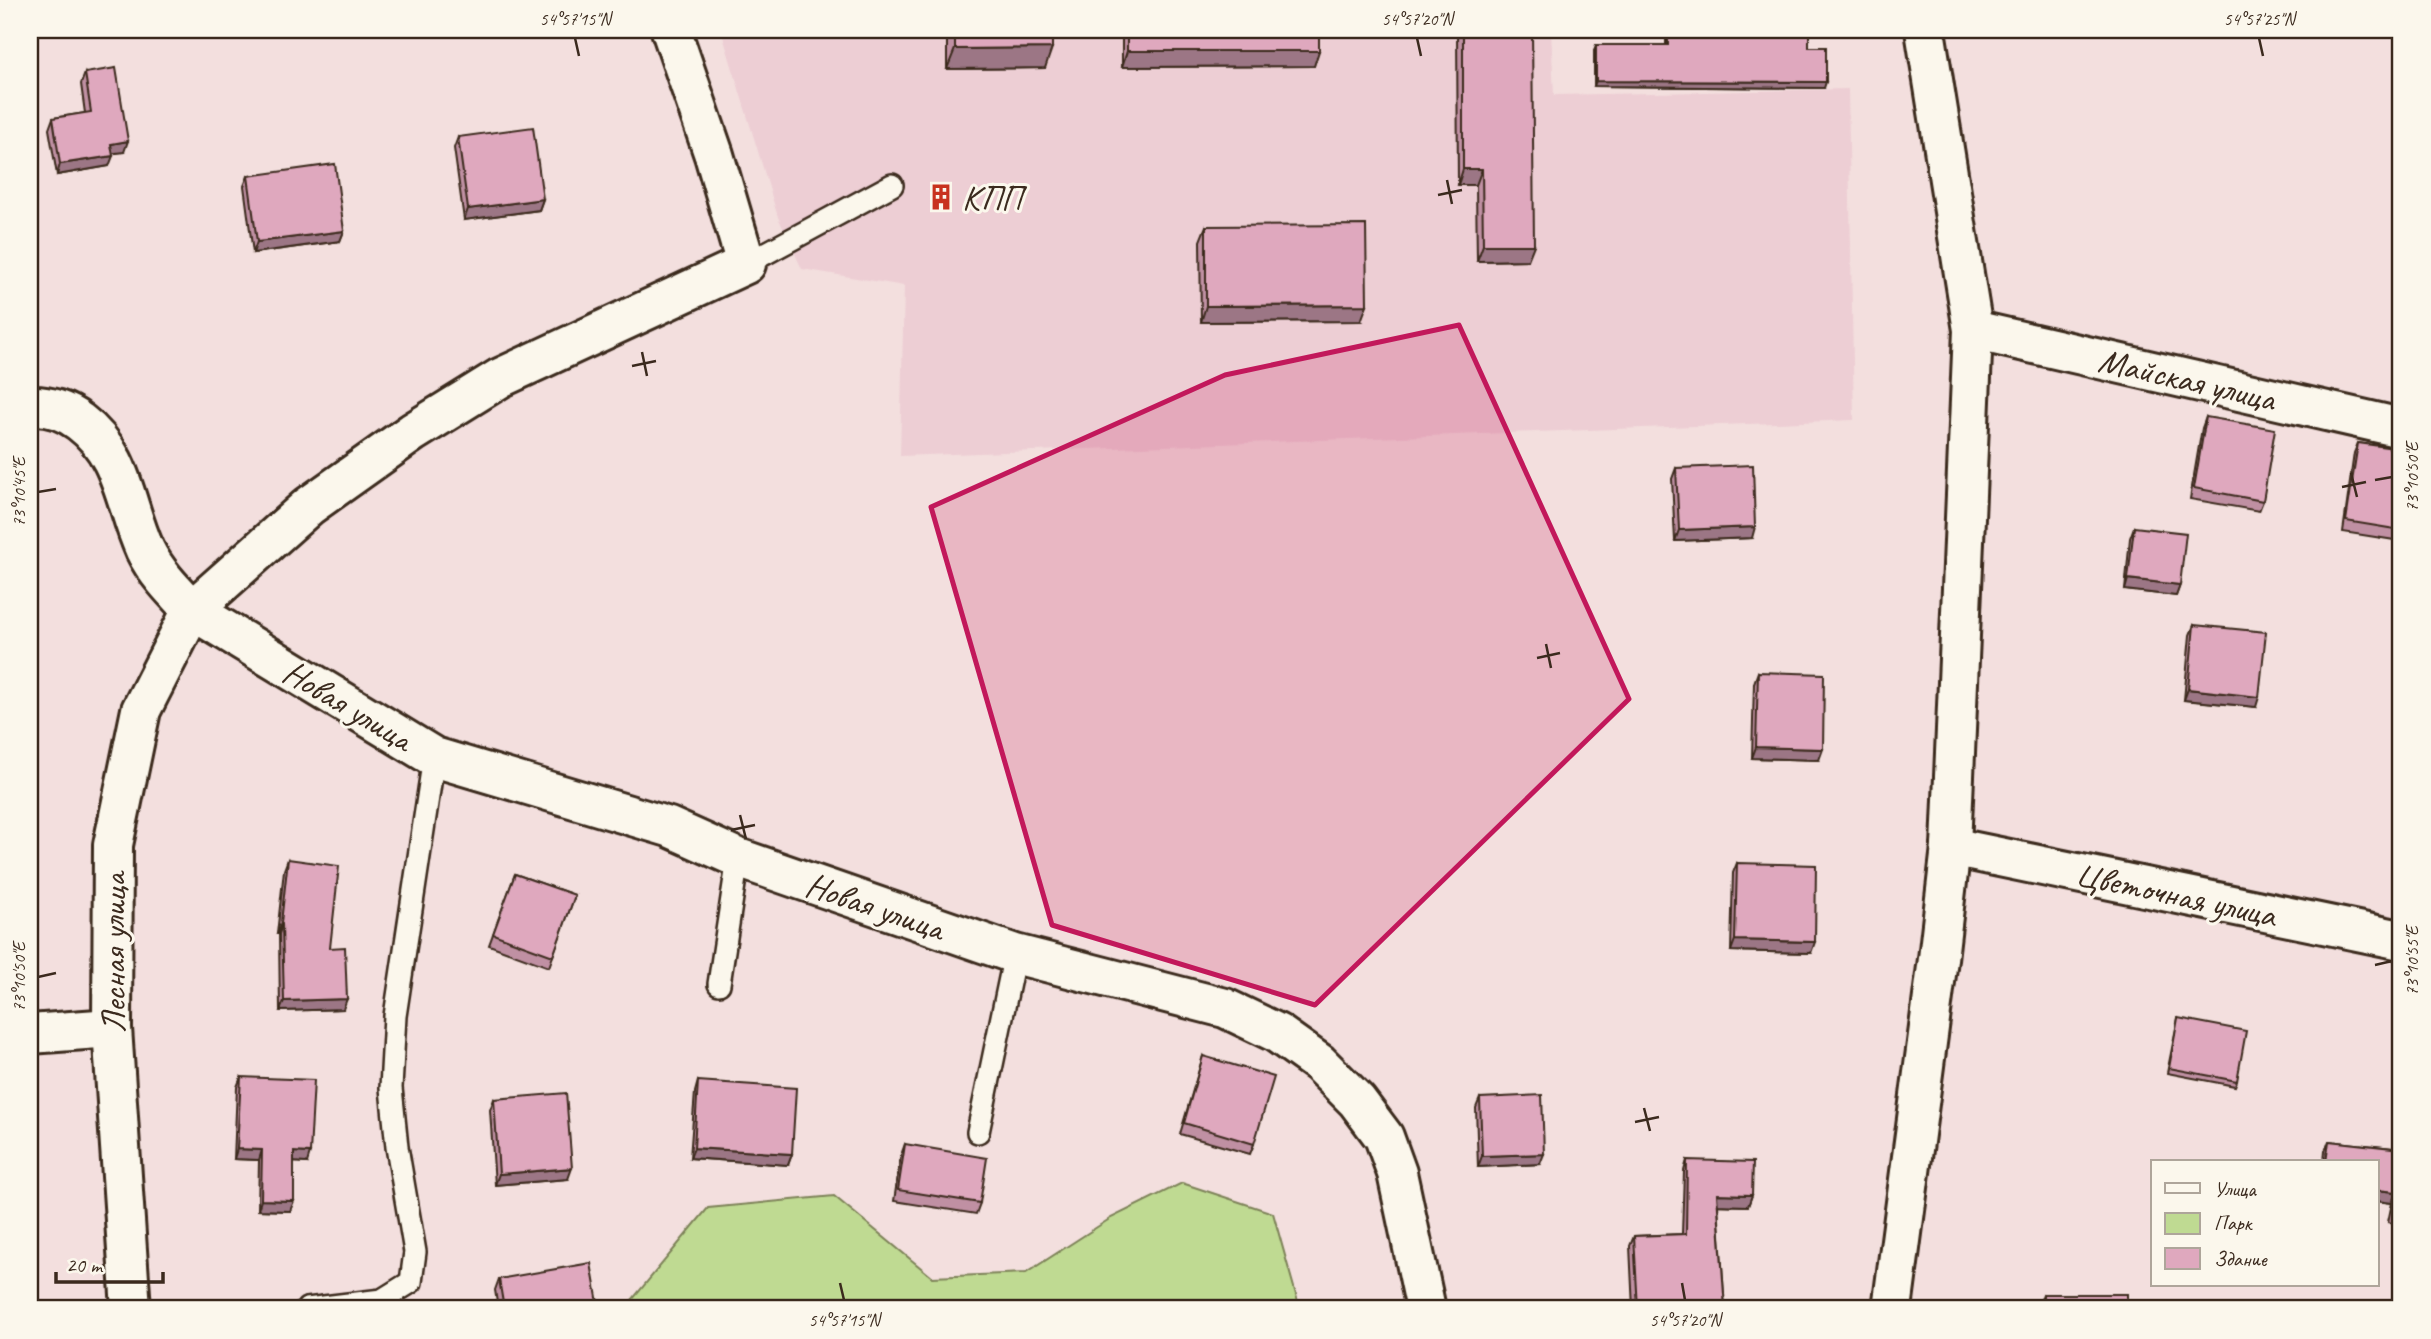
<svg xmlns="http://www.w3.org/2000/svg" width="2431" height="1339" font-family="Caveat,sans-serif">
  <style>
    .built { fill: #edced4 }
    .green { fill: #bfda92; stroke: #7d8258; stroke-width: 2 }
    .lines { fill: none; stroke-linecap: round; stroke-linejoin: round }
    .service-casing { stroke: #3b2a1e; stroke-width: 26 }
    .minor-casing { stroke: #3b2a1e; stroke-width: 44 }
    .service { stroke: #fbf7ec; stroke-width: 21 }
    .minor { stroke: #fbf7ec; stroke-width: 38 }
    .wall { fill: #c090a3; stroke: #3b2a1e; stroke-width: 2 }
    .shaded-wall { fill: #9c7685; stroke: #3b2a1e; stroke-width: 2 }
    .building { fill: #dfa8be; stroke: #3b2a1e; stroke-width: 2 }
    .marked { fill: #c2185b; fill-opacity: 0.2; stroke: #c2185b; stroke-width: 5; stroke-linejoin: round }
    .ticks { fill: none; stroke: #3b2a1e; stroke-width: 2.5 }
    .labels { text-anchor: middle; stroke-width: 6; stroke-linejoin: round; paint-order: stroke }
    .poi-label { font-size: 35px; fill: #3b2a1e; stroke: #fbf7ec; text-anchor: start }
    .street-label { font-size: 35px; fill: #3b2a1e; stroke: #fbf7ec }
    .neatline { fill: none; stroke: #3b2a1e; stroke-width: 2.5 }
    .ticks-label { font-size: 18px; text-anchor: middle; fill: #3b2a1e }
  </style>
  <rect width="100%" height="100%" fill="#f3dfde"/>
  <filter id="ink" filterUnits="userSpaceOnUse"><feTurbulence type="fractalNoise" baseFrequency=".0143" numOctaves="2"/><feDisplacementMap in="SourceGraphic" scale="14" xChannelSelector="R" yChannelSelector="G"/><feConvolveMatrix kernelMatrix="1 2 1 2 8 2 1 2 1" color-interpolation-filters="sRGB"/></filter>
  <g filter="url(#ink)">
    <polygon class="built" points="721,30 1551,30 1554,95 1848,89 1854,420 900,456 904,286 802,269 778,217"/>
    <polygon class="green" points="1182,1183 1273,1213 1300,1309 702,1309 627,1306 708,1208 834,1196 932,1277 1026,1273 1111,1218"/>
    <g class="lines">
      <g class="service-casing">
        <g id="service">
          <polyline points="746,264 892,185"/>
          <polyline points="719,984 738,858"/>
          <polyline points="978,1132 1015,954"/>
          <polyline points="307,1309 382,1300 411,1282 415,1252 397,1147 391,1088 395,1016 434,757"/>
        </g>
      </g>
      <g class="minor-casing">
        <g id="minor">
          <polyline points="1973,330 2401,428"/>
          <path d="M30 406C48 405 66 411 80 422 124 455 124 504 145 550 156 573 175 592 192 610L434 757 669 827 738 858 1015 954 1225 1008 1277 1033 1319 1063 1357 1101 1384 1137 1397 1173 1426 1309"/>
          <polyline points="1951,847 2401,940"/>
          <polyline points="30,1034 112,1028"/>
          <polyline points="131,1309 112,1028 113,845 141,710 192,610 309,506 413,432 500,378 746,264 714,155 671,30"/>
          <polyline points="1892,1309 1938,959 1951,847 1973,330 1925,30"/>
        </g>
      </g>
      <use href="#service" class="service"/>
      <use href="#minor" class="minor"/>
    </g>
    <g class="wall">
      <polygon points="947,30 1052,30 1045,68 947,69"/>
      <polygon points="1122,30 1319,30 1314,66 1122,67"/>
      <polygon points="1457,30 1532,30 1528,260 1477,261 1476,185 1458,185"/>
      <polygon points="1666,30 1809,30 1809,47 1824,88 1594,86 1594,50 1596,45 1666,45"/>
      <polygon points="85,73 124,152 112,153 109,166 57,175 49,129 53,118 85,113 81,84"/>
      <polygon points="458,137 543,199 539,210 464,220 454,148"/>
      <polygon points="248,176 344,231 340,241 253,253 244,186"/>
      <polygon points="1206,226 1361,321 1201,322 1200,241"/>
      <polygon points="2206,417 2263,501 2259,511 2190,499 2202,428"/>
      <polygon points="2358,443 2401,449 2401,541 2343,532 2354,453"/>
      <polygon points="1676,468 1752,538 1675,541 1672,479"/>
      <polygon points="2134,527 2180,585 2176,596 2125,590 2130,538"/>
      <polygon points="2194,625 2256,707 2184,700 2190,635"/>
      <polygon points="1758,672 1819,760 1752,758 1754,683"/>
      <polygon points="288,859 330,948 343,1009 280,1011 279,934 277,934 284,870"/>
      <polygon points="1737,863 1811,953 1731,951 1733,873"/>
      <polygon points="515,874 575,895 549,967 489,945"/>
      <polygon points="2178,1018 2237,1081 2235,1086 2167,1073"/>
      <polygon points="1203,1056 1254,1144 1250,1154 1180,1134"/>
      <polygon points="241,1077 307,1163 294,1162 290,1211 258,1210 259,1160 234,1159 237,1087"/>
      <polygon points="698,1081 792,1154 788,1165 690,1158 695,1092"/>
      <polygon points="1480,1098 1540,1164 1478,1167 1476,1108"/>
      <polygon points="494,1099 568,1179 495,1185 490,1110"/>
      <polygon points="2329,1141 2401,1149 2401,1225 2388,1222 2392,1203 2377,1201 2377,1162 2324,1162 2325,1151"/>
      <polygon points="905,1144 980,1203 976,1214 894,1201 901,1155"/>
      <polygon points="1687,1160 1752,1195 1748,1206 1718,1205 1725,1309 1633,1309 1630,1246 1634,1236 1682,1234 1684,1171"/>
      <polygon points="499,1279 599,1309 498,1309 495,1290"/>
      <polygon points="2043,1294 2127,1309 2039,1309 2039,1305"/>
    </g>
    <g class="shaded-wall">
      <polygon points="1052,48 1045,68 947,69 955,49"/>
      <polygon points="1127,51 1319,51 1314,66 1122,67"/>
      <polygon points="1596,81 1826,82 1824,88 1594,86"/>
      <polygon points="128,141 124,152 107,154 111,144"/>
      <polygon points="113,156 109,166 57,175 60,164"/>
      <polygon points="1463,169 1482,169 1476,185 1458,185"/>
      <polygon points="543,199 539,210 464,220 468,209"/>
      <polygon points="344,231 340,241 253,253 257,242"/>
      <polygon points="1483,245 1534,245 1528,260 1477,261"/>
      <polygon points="1367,305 1361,321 1201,322 1206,306"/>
      <polygon points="1755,527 1752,538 1675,541 1679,530"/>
      <polygon points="2128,579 2180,585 2176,596 2125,590"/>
      <polygon points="2188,689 2259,697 2256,707 2184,700"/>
      <polygon points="1756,747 1823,749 1819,760 1752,758"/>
      <polygon points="281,923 282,924 279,934 277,934"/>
      <polygon points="1735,940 1815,942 1811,953 1731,951"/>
      <polygon points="347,999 343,1009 280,1011 284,1001"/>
      <polygon points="694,1148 792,1154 788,1165 690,1158"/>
      <polygon points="237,1149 262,1150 259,1160 234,1159"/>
      <polygon points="294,1152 310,1153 307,1163 291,1162"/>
      <polygon points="1544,1154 1540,1164 1478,1167 1482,1156"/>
      <polygon points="572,1168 568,1179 495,1185 499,1174"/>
      <polygon points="2377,1190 2396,1192 2392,1203 2377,1201"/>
      <polygon points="1717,1194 1752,1195 1748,1206 1714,1205"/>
      <polygon points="261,1200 294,1201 290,1211 258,1210"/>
    </g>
    <g class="building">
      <polygon points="955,30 1052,30 1052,48 955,49"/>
      <rect x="1127" y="30" width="192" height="21"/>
      <polygon points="1463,30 1532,30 1534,245 1483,245 1482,169 1463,169"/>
      <polygon points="1668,30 1809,30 1809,47 1826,47 1826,82 1596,81 1596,45 1668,45"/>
      <polygon points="116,68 128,141 111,144 113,156 60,164 53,118 91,112 85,73"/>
      <polygon points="533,127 543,199 468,209 458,137"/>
      <polygon points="335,164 344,231 257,242 248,176"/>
      <polygon points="1366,225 1367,305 1206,306 1206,226"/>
      <polygon points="2206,417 2275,429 2263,501 2194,488"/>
      <polygon points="2358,443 2401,449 2401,530 2346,521"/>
      <polygon points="1753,465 1755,527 1679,530 1676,468"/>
      <polygon points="2134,527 2186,533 2180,585 2128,579"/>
      <polygon points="2194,625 2266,632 2259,697 2188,689"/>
      <polygon points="1758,672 1824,674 1823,749 1756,747"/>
      <polygon points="288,859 339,866 330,948 345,947 347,999 284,1001 282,924 281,923"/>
      <polygon points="1737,863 1816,865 1815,942 1735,940"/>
      <polygon points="515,874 575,895 553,956 493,934"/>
      <polygon points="2178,1018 2246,1031 2237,1081 2169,1068"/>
      <polygon points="1203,1056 1274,1077 1254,1144 1184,1123"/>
      <polygon points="241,1077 314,1080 310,1153 294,1152 294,1201 261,1200 262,1150 237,1149"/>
      <polygon points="698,1081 796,1088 792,1154 694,1148"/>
      <polygon points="566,1093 572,1168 499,1174 494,1099"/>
      <polygon points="1542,1095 1544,1154 1482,1156 1480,1098"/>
      <polygon points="2329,1141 2401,1149 2401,1213 2392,1211 2396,1192 2377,1190 2377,1162 2326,1162"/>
      <polygon points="905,1144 987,1158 980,1203 898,1190"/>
      <polygon points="1687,1160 1753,1162 1752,1195 1717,1194 1725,1309 1638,1309 1634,1236 1686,1234"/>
      <polygon points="591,1263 599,1309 504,1309 499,1279"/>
      <rect x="2043" y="1294" width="84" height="15"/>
    </g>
  </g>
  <path class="marked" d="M1459 325 1629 699 1315 1005 1052 925 931 507 1225 375Z"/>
  <path class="ticks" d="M575 38 579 56M1417 38 1421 56M2259 38 2263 56M1447 180 1452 204M1438 195 1462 190M642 352 647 376M632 366 656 361M2351 473 2357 497M2375 480 2392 477M2342 487 2366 482M38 492 56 489M1546 644 1551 668M1537 658 1560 653M740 815 746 839M731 830 755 825M2375 965 2392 961M38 977 56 973M1644 1108 1650 1131M1635 1122 1659 1117M840 1283 844 1300M1682 1283 1685 1300"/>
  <defs>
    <g id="building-bare" transform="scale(2.1)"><path d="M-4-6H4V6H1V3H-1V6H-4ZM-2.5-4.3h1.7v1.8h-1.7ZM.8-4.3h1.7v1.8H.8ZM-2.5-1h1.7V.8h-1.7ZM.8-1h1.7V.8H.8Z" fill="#c8321e" stroke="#fbf7ec" stroke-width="2.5" paint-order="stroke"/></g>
  </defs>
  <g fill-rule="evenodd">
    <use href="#building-bare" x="941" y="197"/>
  </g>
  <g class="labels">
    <g class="poi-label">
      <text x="962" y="209">КПП</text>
    </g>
    <g class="street-label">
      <text transform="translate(2187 379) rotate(13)" y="12">Майская улица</text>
      <text transform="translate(348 705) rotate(31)" y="12">Новая улица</text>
      <text transform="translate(2176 894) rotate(12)" y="12">Цветочная улица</text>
      <text transform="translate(875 906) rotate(19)" y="12">Новая улица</text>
      <text transform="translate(113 953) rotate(-90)" y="12">Лесная улица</text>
    </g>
  </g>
  <rect width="2431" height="1339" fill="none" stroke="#fbf7ec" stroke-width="77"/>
  <rect x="2151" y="1160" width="228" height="126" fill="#fbf7ec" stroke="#aea59a" stroke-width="2"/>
  <rect x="2165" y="1183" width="35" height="10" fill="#fbf7ec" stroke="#aea59a" stroke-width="2"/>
  <text x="2214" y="1196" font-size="21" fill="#3b2a1e">Улица</text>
  <rect x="2165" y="1213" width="35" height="21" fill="#bfda92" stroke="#aea59a" stroke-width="2"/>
  <text x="2214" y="1230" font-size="21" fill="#3b2a1e">Парк</text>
  <rect x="2165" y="1248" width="35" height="21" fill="#dfa8be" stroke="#aea59a" stroke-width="2"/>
  <text x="2214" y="1266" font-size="21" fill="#3b2a1e">Здание</text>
  <path d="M56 1272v10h107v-10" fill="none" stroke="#3b2a1e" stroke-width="3.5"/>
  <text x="66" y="1272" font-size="21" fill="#3b2a1e" stroke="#fbf7ec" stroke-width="5" paint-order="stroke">20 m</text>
  <rect x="38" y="38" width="2354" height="1262" class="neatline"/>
  <g class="ticks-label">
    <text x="575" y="25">54°57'15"N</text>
    <text x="1417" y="25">54°57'20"N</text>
    <text x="2259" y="25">54°57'25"N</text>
    <text transform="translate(2412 477) rotate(-90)" y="6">73°10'50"E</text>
    <text transform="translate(19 492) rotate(-90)" y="6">73°10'45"E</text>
    <text transform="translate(2412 961) rotate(-90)" y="6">73°10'55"E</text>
    <text transform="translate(19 977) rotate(-90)" y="6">73°10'50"E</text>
    <text x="844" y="1326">54°57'15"N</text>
    <text x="1685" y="1326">54°57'20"N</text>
  </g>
</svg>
